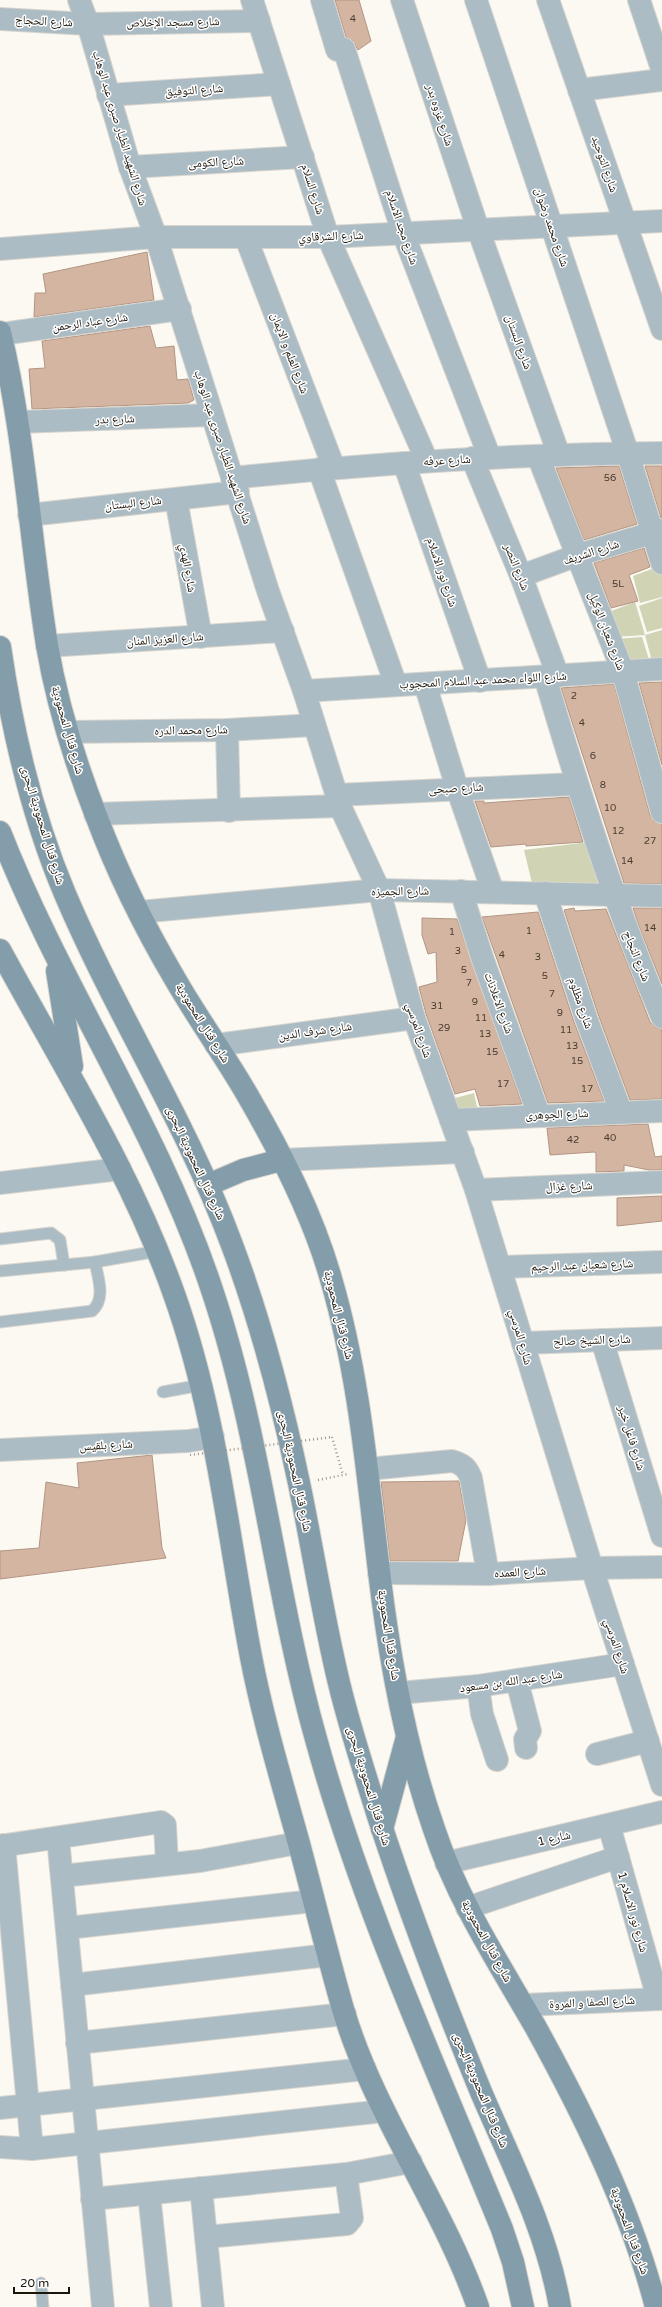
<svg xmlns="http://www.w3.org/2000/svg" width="662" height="2307" font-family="'Varela Round','Noto Naskh Arabic',sans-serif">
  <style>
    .green { fill: #d0d3b4 }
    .building { fill: #d4b5a2; stroke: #b29582 }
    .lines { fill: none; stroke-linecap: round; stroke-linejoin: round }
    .lane-casing { stroke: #d8d5ce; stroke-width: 13 }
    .street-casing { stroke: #d8d5ce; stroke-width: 24 }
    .secondary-casing { stroke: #d8d5ce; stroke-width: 24 }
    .path { stroke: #9d9890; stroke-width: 2.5; stroke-dasharray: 1 3; stroke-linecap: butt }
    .lane { stroke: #abbcc5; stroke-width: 11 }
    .street { stroke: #abbcc5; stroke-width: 22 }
    .secondary { stroke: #849dab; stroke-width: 22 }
    .path-bridge { stroke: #9d9890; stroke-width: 2.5; stroke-dasharray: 1 3; stroke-linecap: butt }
    .labels { text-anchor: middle; stroke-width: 3; stroke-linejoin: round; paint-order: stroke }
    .number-label { font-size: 10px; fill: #493d30 }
    .street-label { font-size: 12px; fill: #1b150a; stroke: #fff }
  </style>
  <rect width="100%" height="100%" fill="#fcf9f3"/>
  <g class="green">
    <polygon points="660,566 662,573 662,597 640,603 633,576"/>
    <polygon points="662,598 662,628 647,632 639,606"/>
    <polygon points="635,602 645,635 662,630 662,664 653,665 645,635 615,637 606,613"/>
    <polygon points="642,637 651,666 626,668 615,639"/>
    <polygon points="589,842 599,890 532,883 524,850"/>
    <polygon points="474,1093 480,1122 444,1101"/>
  </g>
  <g class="building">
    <polygon points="335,0 359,0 371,41 358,50 353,41 346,37"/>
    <polygon points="147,252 154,300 34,317 35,293 46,293 43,274"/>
    <polygon points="150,326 156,348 174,346 177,380 188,379 194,400 188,403 32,409 29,369 45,368 42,341"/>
    <polygon points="619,466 637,524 584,540 556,468"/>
    <polygon points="645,466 662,466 662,518 661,518"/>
    <polygon points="644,548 650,567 629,575 638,601 611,608 594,563"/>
    <polygon points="662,682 662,765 639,683"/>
    <polygon points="614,684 650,815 654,821 662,824 662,884 624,883 561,688"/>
    <polygon points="569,797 583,842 526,846 526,844 491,847 475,801 484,801 484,803"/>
    <polygon points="574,908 575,911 606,909 650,1022 655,1027 662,1029 662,1099 630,1100 598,1014 564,910"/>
    <polygon points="633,908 662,908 662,984 640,929"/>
    <polygon points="538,912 574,1022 604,1101 548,1103 482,917"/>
    <polygon points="422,918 457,919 522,1104 480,1106 475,1089 455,1094 426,1014 419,987 437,982 436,952 428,954 422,935"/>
    <polygon points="648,1124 655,1157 662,1156 662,1170 649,1170 624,1165 624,1171 596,1172 596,1153 594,1152 550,1155 547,1128"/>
    <polygon points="662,1196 662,1221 617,1226 617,1198"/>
    <polygon points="152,1455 162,1548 166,1558 0,1579 0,1551 39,1548 46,1482 79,1488 77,1463"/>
    <polygon points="459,1481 466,1520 458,1561 390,1561 381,1482"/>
  </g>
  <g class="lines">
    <g class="lane-casing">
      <g id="lane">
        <polyline points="0,1239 51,1233 60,1240 64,1265"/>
        <polyline points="0,1271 95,1262 158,1251"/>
        <path d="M0 1322 92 1311C106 1299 98 1278 95 1262"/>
        <polyline points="163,1392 201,1385"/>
        <polyline points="41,2283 43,2307"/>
      </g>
    </g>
    <g class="street-casing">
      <g id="street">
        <polyline points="79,0 88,24 130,167 156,237 268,591 304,691 340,806 379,890 414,1018 476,1190 592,1568 662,1785"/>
        <polyline points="252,0 328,237 427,461"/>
        <polyline points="322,0 337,50 344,49 403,233 490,458"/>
        <polyline points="402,0 478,229 559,455"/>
        <polyline points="476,0 628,454 662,563"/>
        <polyline points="548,0 662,329"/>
        <polyline points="639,0 662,69"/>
        <polyline points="0,19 88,24 259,21"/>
        <polyline points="579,90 662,80"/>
        <polyline points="108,95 279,84"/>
        <polyline points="130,167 303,157"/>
        <polyline points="246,238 334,468"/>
        <polyline points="0,249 156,237 328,237 662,221"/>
        <polyline points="1,334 180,309"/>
        <polyline points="18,422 212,415"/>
        <polyline points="538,456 623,672 662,812"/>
        <polyline points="472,458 521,576 558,676"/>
        <polyline points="404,463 480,681"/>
        <polyline points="319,469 396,685"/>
        <path d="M232 478C375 463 518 454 662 453"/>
        <polyline points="176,499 201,637"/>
        <polyline points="29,515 238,492"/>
        <polyline points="521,576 578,555 662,530"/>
        <polyline points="47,646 283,631"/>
        <path d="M545 677C579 792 615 906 662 1017"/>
        <polyline points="425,684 457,788 493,892"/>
        <polyline points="304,691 662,669"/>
        <polyline points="227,730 229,811"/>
        <polyline points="68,732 227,730 314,725"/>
        <polyline points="336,795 576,784"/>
        <polyline points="95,814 340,806"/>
        <polyline points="461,891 483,960 539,1115"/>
        <polyline points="545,893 586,1018 621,1112"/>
        <polyline points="139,912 379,890 662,896"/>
        <polyline points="216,1045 414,1018"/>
        <polyline points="451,1120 662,1111"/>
        <polyline points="281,1160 463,1152"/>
        <polyline points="0,1183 120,1169"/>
        <polyline points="476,1190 662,1182"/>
        <polyline points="501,1267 662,1262"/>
        <polyline points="602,1340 662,1536"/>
        <polyline points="523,1343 662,1338"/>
        <polyline points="0,1450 188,1441 213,1437"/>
        <path d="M368 1469 452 1461C463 1464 467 1468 471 1478L488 1574"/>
        <polyline points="379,1573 488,1574 592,1568 662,1567"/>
        <polyline points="517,1681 530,1731 525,1739 526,1748"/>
        <polyline points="478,1686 482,1714 497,1760"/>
        <polyline points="399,1693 478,1686 623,1664"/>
        <polyline points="597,1754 648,1741"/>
        <polyline points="609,1825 658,1999"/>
        <polyline points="58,1838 103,2307"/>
        <polyline points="4,1845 32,2149"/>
        <polyline points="0,1846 161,1822 165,1825 167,1864"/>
        <polyline points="446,1863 662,1812"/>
        <polyline points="62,1876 200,1861 298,1843"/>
        <polyline points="467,1908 618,1857"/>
        <polyline points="67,1928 313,1901"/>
        <polyline points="72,1985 328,1955"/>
        <polyline points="523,2005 662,1999"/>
        <polyline points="77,2043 345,2014"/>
        <polyline points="0,2108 365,2069"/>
        <polyline points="0,2147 32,2149 384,2111"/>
        <polyline points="201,2188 213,2307"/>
        <polyline points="149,2194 161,2307"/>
        <polyline points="92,2199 346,2174 411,2162"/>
        <polyline points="206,2237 347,2224 352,2218 346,2174"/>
      </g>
    </g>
    <g class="secondary-casing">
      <g id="secondary">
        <path d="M0 332C25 435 30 541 47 645 57 704 75 762 97 818 118 874 145 928 175 979 198 1019 225 1056 248 1096 281 1153 313 1215 331 1279 359 1374 367 1472 379 1571 389 1657 405 1746 434 1829 457 1899 498 1962 535 2026 583 2113 631 2210 656 2307"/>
        <path d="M0 647C12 730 32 816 65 894 116 1014 187 1123 232 1245 261 1322 282 1403 299 1483 313 1550 323 1617 339 1683 350 1729 365 1774 379 1819 409 1911 444 2002 481 2092 511 2162 547 2231 560 2307"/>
        <path d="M0 832C61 988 158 1128 211 1287 261 1434 274 1590 316 1739 363 1909 436 2067 502 2229L513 2262 523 2307"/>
        <path d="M0 950C61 1063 131 1172 174 1294 216 1411 228 1536 251 1657 263 1719 281 1779 298 1840 313 1896 327 1953 343 2009 374 2114 442 2204 478 2307"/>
        <polyline points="57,971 72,1066"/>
        <polyline points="208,1185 243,1170 281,1160"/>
        <polyline points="382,1829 407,1737"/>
      </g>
    </g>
    <g class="path">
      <polyline points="332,1437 343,1475"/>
      <polyline points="318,1480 348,1474"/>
    </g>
    <use href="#lane" class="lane"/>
    <use href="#street" class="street"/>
    <use href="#secondary" class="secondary"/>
    <polyline class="path-bridge" points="190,1455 332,1437"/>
  </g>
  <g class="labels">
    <g class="number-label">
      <text x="353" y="22">4</text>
      <text x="610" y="481">56</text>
      <text x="618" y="587">5L</text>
      <text x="574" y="699">2</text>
      <text x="582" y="726">4</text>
      <text x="593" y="759">6</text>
      <text x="603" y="788">8</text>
      <text x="610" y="811">10</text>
      <text x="618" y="834">12</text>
      <text x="650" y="844">27</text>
      <text x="627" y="864">14</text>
      <text x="650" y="931">14</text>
      <text x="529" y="934">1</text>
      <text x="452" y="935">1</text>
      <text x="458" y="954">3</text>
      <text x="502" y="958">4</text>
      <text x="538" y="960">3</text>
      <text x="464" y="973">5</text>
      <text x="545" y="979">5</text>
      <text x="469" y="986">7</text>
      <text x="552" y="997">7</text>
      <text x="475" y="1005">9</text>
      <text x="437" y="1009">31</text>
      <text x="560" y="1016">9</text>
      <text x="481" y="1021">11</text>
      <text x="444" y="1031">29</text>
      <text x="566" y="1033">11</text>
      <text x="485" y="1037">13</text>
      <text x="572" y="1049">13</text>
      <text x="492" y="1055">15</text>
      <text x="577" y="1064">15</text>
      <text x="503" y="1087">17</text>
      <text x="587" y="1092">17</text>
      <text x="610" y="1141">40</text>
      <text x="573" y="1143">42</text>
    </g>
    <g class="street-label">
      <text transform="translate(44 21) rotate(3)" y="4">شارع الحجاج</text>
      <text transform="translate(173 22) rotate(-1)" y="4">شارع مسجد الإخلاص</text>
      <text transform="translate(194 90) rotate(-4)" y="4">شارع التوفيق</text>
      <text transform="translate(440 115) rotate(72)" y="4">شارع غزوه بدر</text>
      <text transform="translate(120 128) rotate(73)" y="4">شارع الشهيد الطيار صبرى عبد الوهاب</text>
      <text transform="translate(216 162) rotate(-3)" y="4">شارع الكومى</text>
      <text transform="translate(605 164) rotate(71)" y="4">شارع التوحيد</text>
      <text transform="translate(313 189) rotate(72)" y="4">شارع السلام</text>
      <text transform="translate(402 227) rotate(71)" y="4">شارع مجد الاسلام</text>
      <text transform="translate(552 227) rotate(71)" y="4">شارع محمد رضوان</text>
      <text transform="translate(331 236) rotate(-2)" y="4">شارع الشرقاوي</text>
      <text transform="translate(90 322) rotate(-8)" y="4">شارع عباد الرحمن</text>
      <text transform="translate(519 342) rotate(70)" y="4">شارع البستان</text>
      <text transform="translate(290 353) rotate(69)" y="4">شارع العلم و الايمان</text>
      <text transform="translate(115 419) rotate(-2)" y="4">شارع بدر</text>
      <text transform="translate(223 447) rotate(72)" y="4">شارع الشهيد الطيار صبرى عبد الوهاب</text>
      <text transform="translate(447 460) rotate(-3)" y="4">شارع عرفه</text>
      <text transform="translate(133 503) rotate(-6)" y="4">شارع البستان</text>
      <text transform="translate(591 552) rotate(-18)" y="4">شارع الشريف</text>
      <text transform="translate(517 567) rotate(68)" y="4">شارع النصر</text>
      <text transform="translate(188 568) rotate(80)" y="4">شارع الهدي</text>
      <text transform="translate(442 572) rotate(71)" y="4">شارع نور الاسلام</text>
      <text transform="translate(607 631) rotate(69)" y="4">شارع شعبان الوكيل</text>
      <text transform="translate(165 639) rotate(-4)" y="4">شارع العزيز المنان</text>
      <text transform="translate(483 680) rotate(-3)" y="4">شارع اللواء محمد عبد السلام المحجوب</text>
      <text transform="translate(68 730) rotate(74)" y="4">شارع قنال المحمودية</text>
      <text transform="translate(191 730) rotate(-1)" y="4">شارع محمد الدره</text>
      <text transform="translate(456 788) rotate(-3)" y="4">شارع صبحى</text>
      <text transform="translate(43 825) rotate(73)" y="4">شارع قنال المحمودية البحرى</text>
      <text transform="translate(400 891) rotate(-1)" y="4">شارع الجميزه</text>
      <text transform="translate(637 956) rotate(68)" y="4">شارع النجاح</text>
      <text transform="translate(499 1003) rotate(70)" y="4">شارع الاعلانات</text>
      <text transform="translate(581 1003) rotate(71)" y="4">شارع مظلوم</text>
      <text transform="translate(203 1023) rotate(58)" y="4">شارع قنال المحمودية</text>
      <text transform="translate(419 1030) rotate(71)" y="4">شارع المرسي</text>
      <text transform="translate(315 1031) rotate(-8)" y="4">شارع شرف الدين</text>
      <text transform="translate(557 1114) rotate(-2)" y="4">شارع الجوهرى</text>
      <text transform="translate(196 1163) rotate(65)" y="4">شارع قنال المحمودية البحرى</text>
      <text transform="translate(569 1186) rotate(-2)" y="4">شارع غزال</text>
      <text transform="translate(582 1265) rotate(-2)" y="4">شارع شعبان عبد الرحيم</text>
      <text transform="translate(339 1315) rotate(76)" y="4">شارع قنال المحمودية</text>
      <text transform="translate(521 1337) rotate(74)" y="4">شارع المرسي</text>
      <text transform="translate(592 1340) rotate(-2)" y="4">شارع الشيخ صالح</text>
      <text transform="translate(632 1438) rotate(73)" y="4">شارع فاعل خير</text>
      <text transform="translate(106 1445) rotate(-3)" y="4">شارع بلقيس</text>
      <text transform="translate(295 1471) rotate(78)" y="4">شارع قنال المحمودية البحرى</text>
      <text transform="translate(520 1572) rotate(-3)" y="4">شارع العمده</text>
      <text transform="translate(389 1635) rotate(81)" y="4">شارع قنال المحمودية</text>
      <text transform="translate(617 1646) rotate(72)" y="4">شارع المرسي</text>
      <text transform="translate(511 1681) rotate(-8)" y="4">شارع عبد الله بن مسعود</text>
      <text transform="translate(369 1786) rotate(73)" y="4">شارع قنال المحمودية البحرى</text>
      <text transform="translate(554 1838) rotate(-13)" y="4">شارع 1</text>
      <text transform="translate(633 1912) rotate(74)" y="4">شارع نور الاسلام 1</text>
      <text transform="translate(487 1941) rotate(61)" y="4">شارع قنال المحمودية</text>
      <text transform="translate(592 2002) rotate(-3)" y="4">شارع الصفا و المروة</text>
      <text transform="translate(481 2090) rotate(67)" y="4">شارع قنال المحمودية البحرى</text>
      <text transform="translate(630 2231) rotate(70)" y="4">شارع قنال المحمودية</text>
    </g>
  </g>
  <path d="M14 2287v6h55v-6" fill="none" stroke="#1b150a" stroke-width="2"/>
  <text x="20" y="2287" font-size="12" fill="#1b150a" stroke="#ffffff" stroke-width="3" paint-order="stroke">20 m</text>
</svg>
